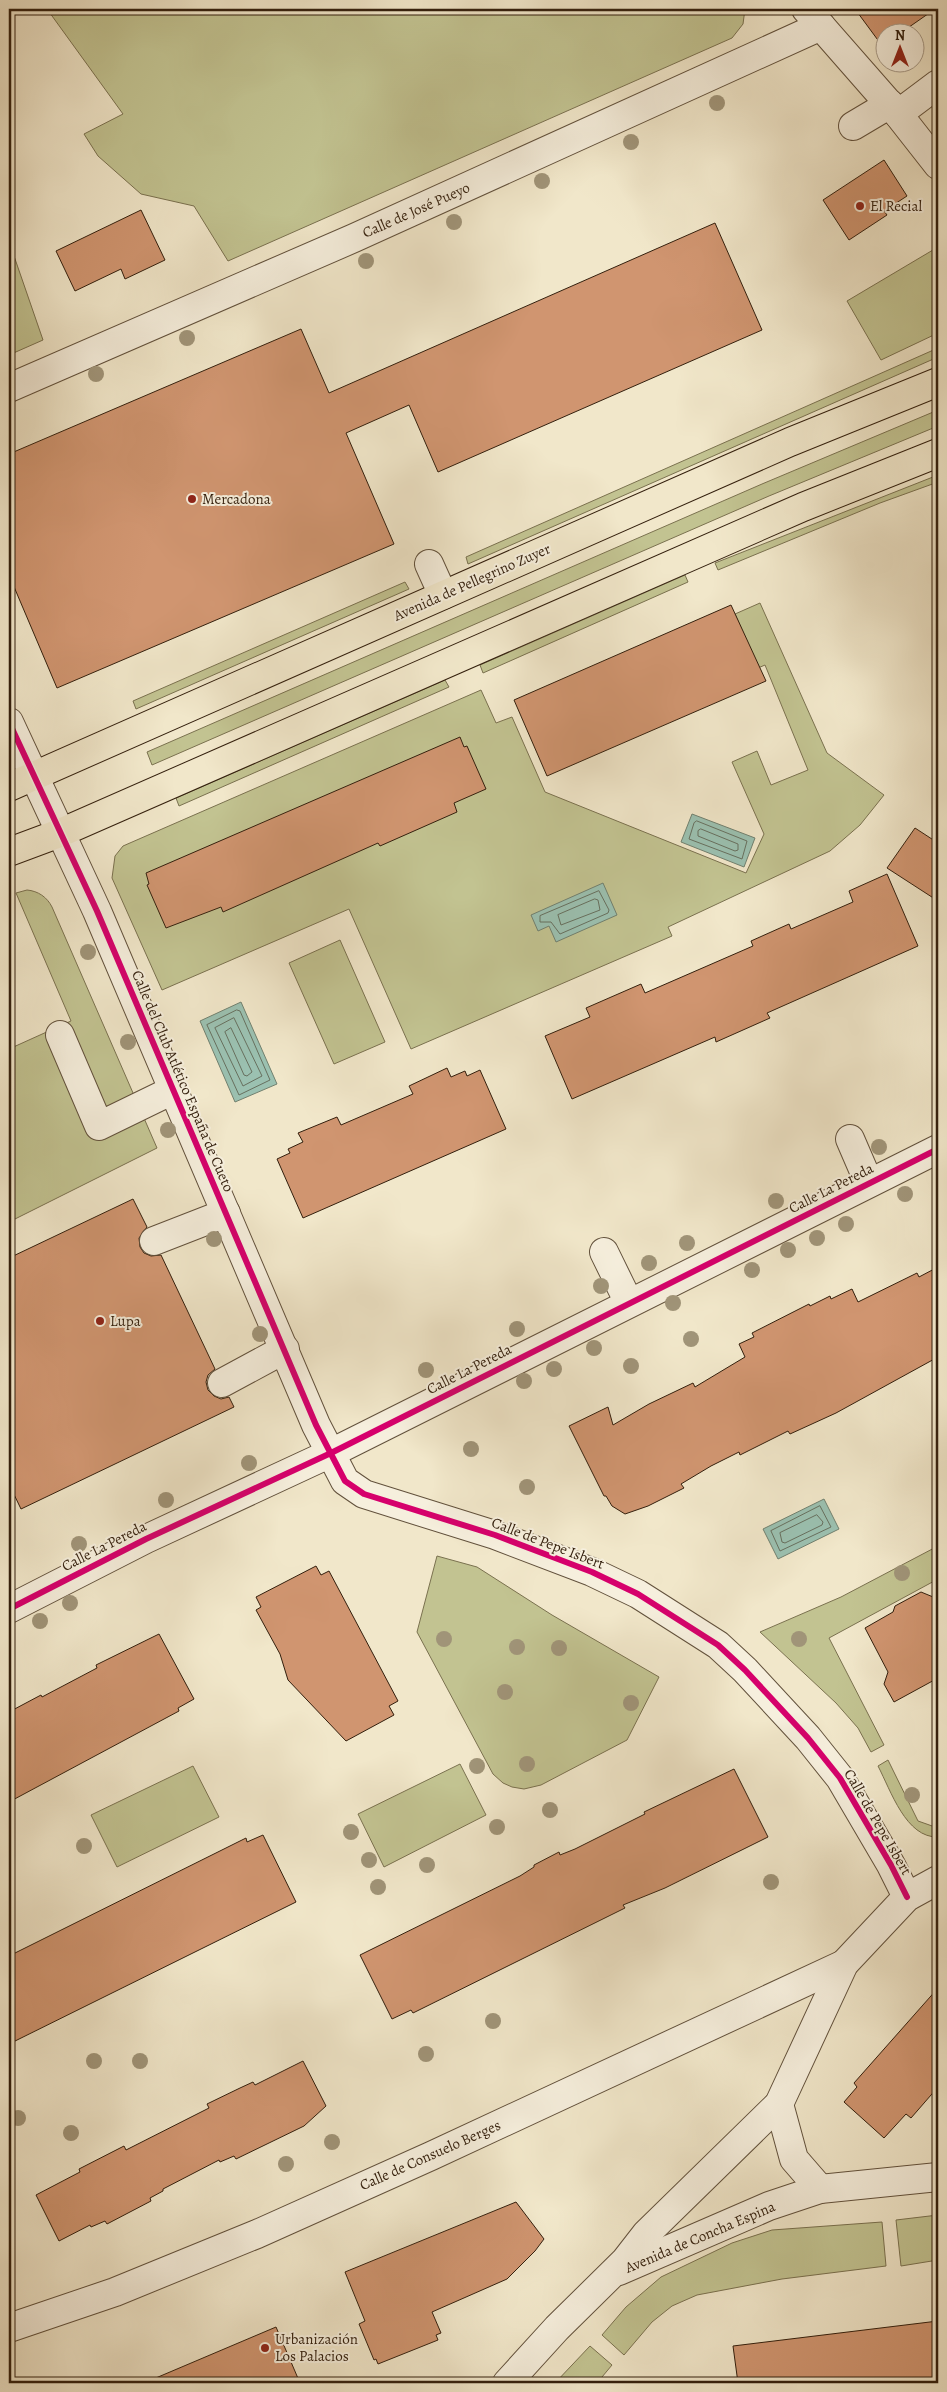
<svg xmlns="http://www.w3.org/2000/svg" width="947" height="2392" font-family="Alegreya,serif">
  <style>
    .green { fill: #c2c391; stroke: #7a714f }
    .water { fill: #9bc1b1; stroke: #71806f }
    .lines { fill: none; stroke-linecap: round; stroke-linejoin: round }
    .shore { stroke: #67705f; stroke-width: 1 }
    .building { fill: #d09570; stroke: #331f0d }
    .minor-casing { stroke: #62513c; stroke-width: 30 }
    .major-casing { stroke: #331f0d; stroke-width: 30 }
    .minor { stroke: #f6efdd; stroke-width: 28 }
    .major { stroke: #f1e7ca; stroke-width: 28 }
    .cycleway-casing { stroke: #f6efdd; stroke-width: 9 }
    .cycleway { stroke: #d6006c; stroke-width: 6 }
    .tree { fill: #a09478 }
    .poi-dot { fill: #8f2418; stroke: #f6efdd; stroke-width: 2 }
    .labels { text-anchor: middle; stroke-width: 4; stroke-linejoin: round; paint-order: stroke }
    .poi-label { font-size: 15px; fill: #331f0d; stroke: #f6efdd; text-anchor: start }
    .street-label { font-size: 15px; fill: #331f0d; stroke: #f6efdd }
  </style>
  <rect width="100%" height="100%" fill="#f1e7ca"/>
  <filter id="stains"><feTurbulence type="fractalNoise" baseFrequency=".004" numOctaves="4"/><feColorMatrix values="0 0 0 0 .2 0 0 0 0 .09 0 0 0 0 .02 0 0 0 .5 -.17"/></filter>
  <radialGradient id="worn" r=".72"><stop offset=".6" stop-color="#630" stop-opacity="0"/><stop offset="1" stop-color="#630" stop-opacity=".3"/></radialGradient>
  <g class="green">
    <polygon points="47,9 745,9 743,24 732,38 228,261 194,206 141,194 98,156 84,134 123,114"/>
    <polygon points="938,247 938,333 881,360 847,301"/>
    <polygon points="14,256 43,340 9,355 9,259"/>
    <polygon points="938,348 938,357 468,564 466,557"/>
    <polygon points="938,410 938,426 769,496 152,765 147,752 762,484"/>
    <polygon points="938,475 938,482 880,503 718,570 715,563"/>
    <polygon points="685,575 688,582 483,673 480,665"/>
    <polygon points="405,582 409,589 136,709 133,701"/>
    <polygon points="760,603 827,753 884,795 860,825 830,851 668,927 672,936 411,1049 349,909 162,990 112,878 115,856 123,846 481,690 496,723 512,717 545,792 746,873 764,834 732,762 757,751 771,785 808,770 765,665 758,668 735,614"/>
    <polygon points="445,680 449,687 179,806 176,798"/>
    <path d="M27 890C38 891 47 897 52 907L157 1148 9 1222V1049L71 1021 16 893Z"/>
    <polygon points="340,940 385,1042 334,1064 289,963"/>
    <polygon points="938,1546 938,1579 829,1638 884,1745 871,1752 858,1728 836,1703 760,1632 841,1597"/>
    <polygon points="437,1556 477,1567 552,1615 659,1677 627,1740 541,1785 524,1789 512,1787 503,1783 493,1774 417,1632"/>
    <path d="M888 1760 918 1821 935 1827 938 1826V1837C906 1838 891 1791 878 1766Z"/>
    <polygon points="460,1764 486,1815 384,1867 358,1814"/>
    <polygon points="193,1766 219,1817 117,1867 91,1815"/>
    <polygon points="938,2215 938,2260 901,2266 896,2220"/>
    <polygon points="882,2222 886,2266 782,2279 697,2295 672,2306 652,2322 624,2355 602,2335 626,2307 661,2277 732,2243 772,2230"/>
    <polygon points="590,2346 612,2365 597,2383 555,2383"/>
  </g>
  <g class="water">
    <polygon points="692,814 755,838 744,867 681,842"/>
    <polygon points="603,883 617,915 556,942 549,926 538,931 531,915"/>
    <polygon points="241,1002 277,1084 235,1102 200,1021"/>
    <polygon points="824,1499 839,1529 778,1559 763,1529"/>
  </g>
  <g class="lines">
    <g class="shore">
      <polygon points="697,821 747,841 742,859 689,839 694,823"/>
      <polygon points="701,829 738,844 738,850 735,851 698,836 698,831"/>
      <polygon points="599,891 609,910 608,913 560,934 551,922 540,922 540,916"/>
      <polygon points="595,899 598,900 600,910 561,925 558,915"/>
      <polygon points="237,1010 240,1011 270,1080 239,1095 207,1025"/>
      <polygon points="234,1018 262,1076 243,1086 215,1028"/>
      <polygon points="231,1028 252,1072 247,1076 244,1075 225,1032"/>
      <polygon points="820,1506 831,1527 780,1551 771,1531"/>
      <polygon points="817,1515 823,1522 822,1525 785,1543 782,1542 780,1533"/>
    </g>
  </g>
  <g class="building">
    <polygon points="855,9 935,9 902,32 884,32 883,47"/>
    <polygon points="884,160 907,196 884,211 887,215 849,240 823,200"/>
    <polygon points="141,210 165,260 125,279 121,269 75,291 56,251"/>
    <polygon points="715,223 762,330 438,472 409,405 346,433 394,544 57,688 9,575 9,454 301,329 329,393"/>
    <polygon points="731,605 766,681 547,776 514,700"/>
    <polygon points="460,737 464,747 467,746 486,789 454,803 457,812 380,846 378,843 223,912 221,907 166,928 147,885 149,884 146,873"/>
    <polygon points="915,828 938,843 938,901 887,868"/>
    <polygon points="887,874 918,946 767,1013 770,1018 716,1042 715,1037 572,1099 545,1036 590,1017 586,1008 641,984 645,993 753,946 751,941 789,924 791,929 853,902 849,891"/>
    <polygon points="447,1068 451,1077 465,1071 467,1076 480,1070 506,1129 303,1218 277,1159 290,1153 288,1149 303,1142 298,1133 337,1117 341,1125 413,1094 409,1086"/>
    <polygon points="133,1199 147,1227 139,1238 140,1247 144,1253 151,1256 161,1255 215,1369 208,1375 206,1382 208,1390 214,1396 221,1399 229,1397 234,1407 21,1509 9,1484 9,1258"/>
    <polygon points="938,1267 938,1357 836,1413 790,1434 788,1431 740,1455 739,1452 711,1466 681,1484 684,1488 648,1506 625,1514 612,1506 606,1496 604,1496 569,1426 608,1407 613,1425 649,1404 693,1383 695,1387 745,1357 739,1344 754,1337 752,1333 809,1304 810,1306 830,1296 831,1299 852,1289 858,1302 917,1273 919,1277"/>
    <polygon points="316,1566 321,1575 329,1571 398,1701 389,1706 394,1715 346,1741 288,1680 280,1654 256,1610 261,1607 256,1597"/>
    <polygon points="921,1592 938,1599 938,1678 894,1702 884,1684 888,1672 865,1628 893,1612 895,1606"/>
    <polygon points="159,1634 194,1699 178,1708 179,1711 9,1802 9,1712 41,1695 42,1697 97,1668 96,1665"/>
    <polygon points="734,1769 768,1837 665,1888 623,1905 625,1908 413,2013 411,2010 392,2019 360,1955 520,1876 534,1867 534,1865 559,1852 560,1855 575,1849 645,1814 644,1812"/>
    <polygon points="263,1835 296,1902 9,2044 9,1956 246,1838 247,1842"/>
    <polygon points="938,1988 938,2087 911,2118 906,2114 884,2138 844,2102 857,2087 854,2083"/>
    <polygon points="303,2061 326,2106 304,2126 236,2159 234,2156 220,2162 219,2160 163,2189 163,2191 150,2198 151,2201 107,2224 105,2221 91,2227 90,2225 59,2241 36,2195 80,2172 79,2169 124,2146 126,2150 209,2108 207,2104 240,2088 253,2082 255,2085"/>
    <polygon points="516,2202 544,2239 535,2251 507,2279 432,2312 441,2333 436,2335 438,2340 378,2364 376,2359 374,2360 359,2324 365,2321 345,2272"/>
    <polygon points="938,2321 938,2383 738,2383 733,2346"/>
    <polygon points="276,2327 300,2383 144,2383"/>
  </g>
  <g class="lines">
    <g class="minor-casing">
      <g id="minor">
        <polyline points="806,9 898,114 938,165"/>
        <polyline points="898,114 938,84"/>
        <polyline points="853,126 890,104"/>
        <polyline points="9,388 354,238 821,26"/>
        <polyline points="429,564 443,595"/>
        <polyline points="9,722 97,911 316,1425 345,1481 364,1494 495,1535 592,1572 638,1594 718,1645 745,1670 808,1738 840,1778 891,1865 907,1897"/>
        <polyline points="60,1035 99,1126 173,1090"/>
        <polyline points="850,1139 869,1183"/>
        <polyline points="154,1241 226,1213"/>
        <polyline points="604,1252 629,1303"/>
        <polyline points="222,1383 285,1349"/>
        <polyline points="9,1609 146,1539 331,1453 938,1149"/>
        <polyline points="779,2104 794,2159 820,2189"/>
        <polyline points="619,2271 769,2206 820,2189 938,2177"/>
        <polyline points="9,2328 115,2292 257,2234 431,2156 844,1964"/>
        <polyline points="507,2383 557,2328 625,2261 646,2234 779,2104 844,1964 907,1897 938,1880"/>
      </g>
    </g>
    <g class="major-casing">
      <g id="major">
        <polyline points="9,787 790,442 938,382"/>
        <polyline points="9,852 60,833 803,507 938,453"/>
      </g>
    </g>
    <use href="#minor" class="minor"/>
    <use href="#major" class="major"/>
    <g class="cycleway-casing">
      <g id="cycleway">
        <polyline points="9,722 97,911 316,1425 345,1481 364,1494 495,1535 592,1572 638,1594 718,1645 745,1670 808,1738 840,1778 891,1865 907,1897"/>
        <polyline points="9,1609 146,1539 331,1453 938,1149"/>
      </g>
    </g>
    <use href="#cycleway" class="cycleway"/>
  </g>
  <g class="tree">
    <circle cx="717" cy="103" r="8"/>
    <circle cx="631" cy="142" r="8"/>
    <circle cx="542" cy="181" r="8"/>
    <circle cx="454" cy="222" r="8"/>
    <circle cx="366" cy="261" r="8"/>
    <circle cx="187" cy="338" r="8"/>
    <circle cx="96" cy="374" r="8"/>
    <circle cx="88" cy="952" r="8"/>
    <circle cx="128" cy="1042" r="8"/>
    <circle cx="168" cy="1130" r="8"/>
    <circle cx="879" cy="1147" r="8"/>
    <circle cx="905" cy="1194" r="8"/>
    <circle cx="776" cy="1201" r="8"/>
    <circle cx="846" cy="1224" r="8"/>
    <circle cx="817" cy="1238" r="8"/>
    <circle cx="214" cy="1239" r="8"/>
    <circle cx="687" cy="1243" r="8"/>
    <circle cx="788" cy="1250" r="8"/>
    <circle cx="649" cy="1263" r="8"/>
    <circle cx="752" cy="1270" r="8"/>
    <circle cx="601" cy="1286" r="8"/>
    <circle cx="673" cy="1303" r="8"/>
    <circle cx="517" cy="1329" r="8"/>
    <circle cx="260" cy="1334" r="8"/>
    <circle cx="691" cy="1339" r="8"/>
    <circle cx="594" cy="1348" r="8"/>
    <circle cx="631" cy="1366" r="8"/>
    <circle cx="554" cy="1369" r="8"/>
    <circle cx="426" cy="1370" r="8"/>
    <circle cx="524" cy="1381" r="8"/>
    <circle cx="471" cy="1449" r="8"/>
    <circle cx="249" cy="1463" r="8"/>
    <circle cx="527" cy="1487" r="8"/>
    <circle cx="166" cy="1500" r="8"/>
    <circle cx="79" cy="1544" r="8"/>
    <circle cx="902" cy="1573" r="8"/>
    <circle cx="70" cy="1603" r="8"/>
    <circle cx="40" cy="1621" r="8"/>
    <circle cx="444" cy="1639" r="8"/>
    <circle cx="799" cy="1639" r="8"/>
    <circle cx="517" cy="1647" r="8"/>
    <circle cx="559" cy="1648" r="8"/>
    <circle cx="505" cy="1692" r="8"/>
    <circle cx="631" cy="1703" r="8"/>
    <circle cx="527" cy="1764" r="8"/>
    <circle cx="477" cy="1766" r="8"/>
    <circle cx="912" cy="1795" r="8"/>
    <circle cx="550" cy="1810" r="8"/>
    <circle cx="497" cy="1827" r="8"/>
    <circle cx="351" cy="1832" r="8"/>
    <circle cx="84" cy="1846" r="8"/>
    <circle cx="369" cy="1860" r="8"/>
    <circle cx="427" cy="1865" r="8"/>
    <circle cx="771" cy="1882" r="8"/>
    <circle cx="378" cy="1887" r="8"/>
    <circle cx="493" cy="2021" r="8"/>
    <circle cx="426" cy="2054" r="8"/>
    <circle cx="94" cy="2061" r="8"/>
    <circle cx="140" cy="2061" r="8"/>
    <circle cx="18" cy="2118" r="8"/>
    <circle cx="71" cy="2133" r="8"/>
    <circle cx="332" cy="2142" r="8"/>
    <circle cx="286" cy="2164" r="8"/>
  </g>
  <g class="poi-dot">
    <circle cx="860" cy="206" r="5"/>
    <circle cx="192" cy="499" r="5"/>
    <circle cx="100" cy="1321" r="5"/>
    <circle cx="265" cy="2348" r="5"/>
  </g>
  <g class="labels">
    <g class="poi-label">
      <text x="870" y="211">El Recial</text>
      <text x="202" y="504">Mercadona</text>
      <text x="110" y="1326">Lupa</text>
      <text x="275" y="2344">Urbanización<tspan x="275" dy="17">Los Palacios</tspan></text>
    </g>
    <g class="street-label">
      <text transform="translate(416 210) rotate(-24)" y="5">Calle de José Pueyo</text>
      <text transform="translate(472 582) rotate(-24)" y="5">Avenida de Pellegrino Zuyer</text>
      <text transform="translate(183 1081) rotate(67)" y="5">Calle del Club Atlético España de Cueto</text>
      <text transform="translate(831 1188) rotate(-27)" y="5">Calle La Pereda</text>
      <text transform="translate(469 1369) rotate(-27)" y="5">Calle La Pereda</text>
      <text transform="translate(548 1543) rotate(21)" y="5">Calle de Pepe Isbert</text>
      <text transform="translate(104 1546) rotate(-27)" y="5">Calle La Pereda</text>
      <text transform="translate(878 1822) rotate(60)" y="5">Calle de Pepe Isbert</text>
      <text transform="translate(430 2155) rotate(-24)" y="5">Calle de Consuelo Berges</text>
      <text transform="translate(700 2237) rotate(-23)" y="5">Avenida de Concha Espina</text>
    </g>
  </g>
  <rect width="947" height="2392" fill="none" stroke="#f1e7ca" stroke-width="30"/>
  <rect x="10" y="10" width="927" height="2372" fill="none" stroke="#331f0d" stroke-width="2.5"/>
  <rect x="15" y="15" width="917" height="2362" fill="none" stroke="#331f0d"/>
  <g transform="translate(900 48)"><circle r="24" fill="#f6efdd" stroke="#a89c8a"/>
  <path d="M0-4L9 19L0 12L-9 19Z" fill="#8f2418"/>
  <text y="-8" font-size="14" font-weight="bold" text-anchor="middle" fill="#331f0d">N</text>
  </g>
  <rect width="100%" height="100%" filter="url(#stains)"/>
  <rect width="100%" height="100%" fill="url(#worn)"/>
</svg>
